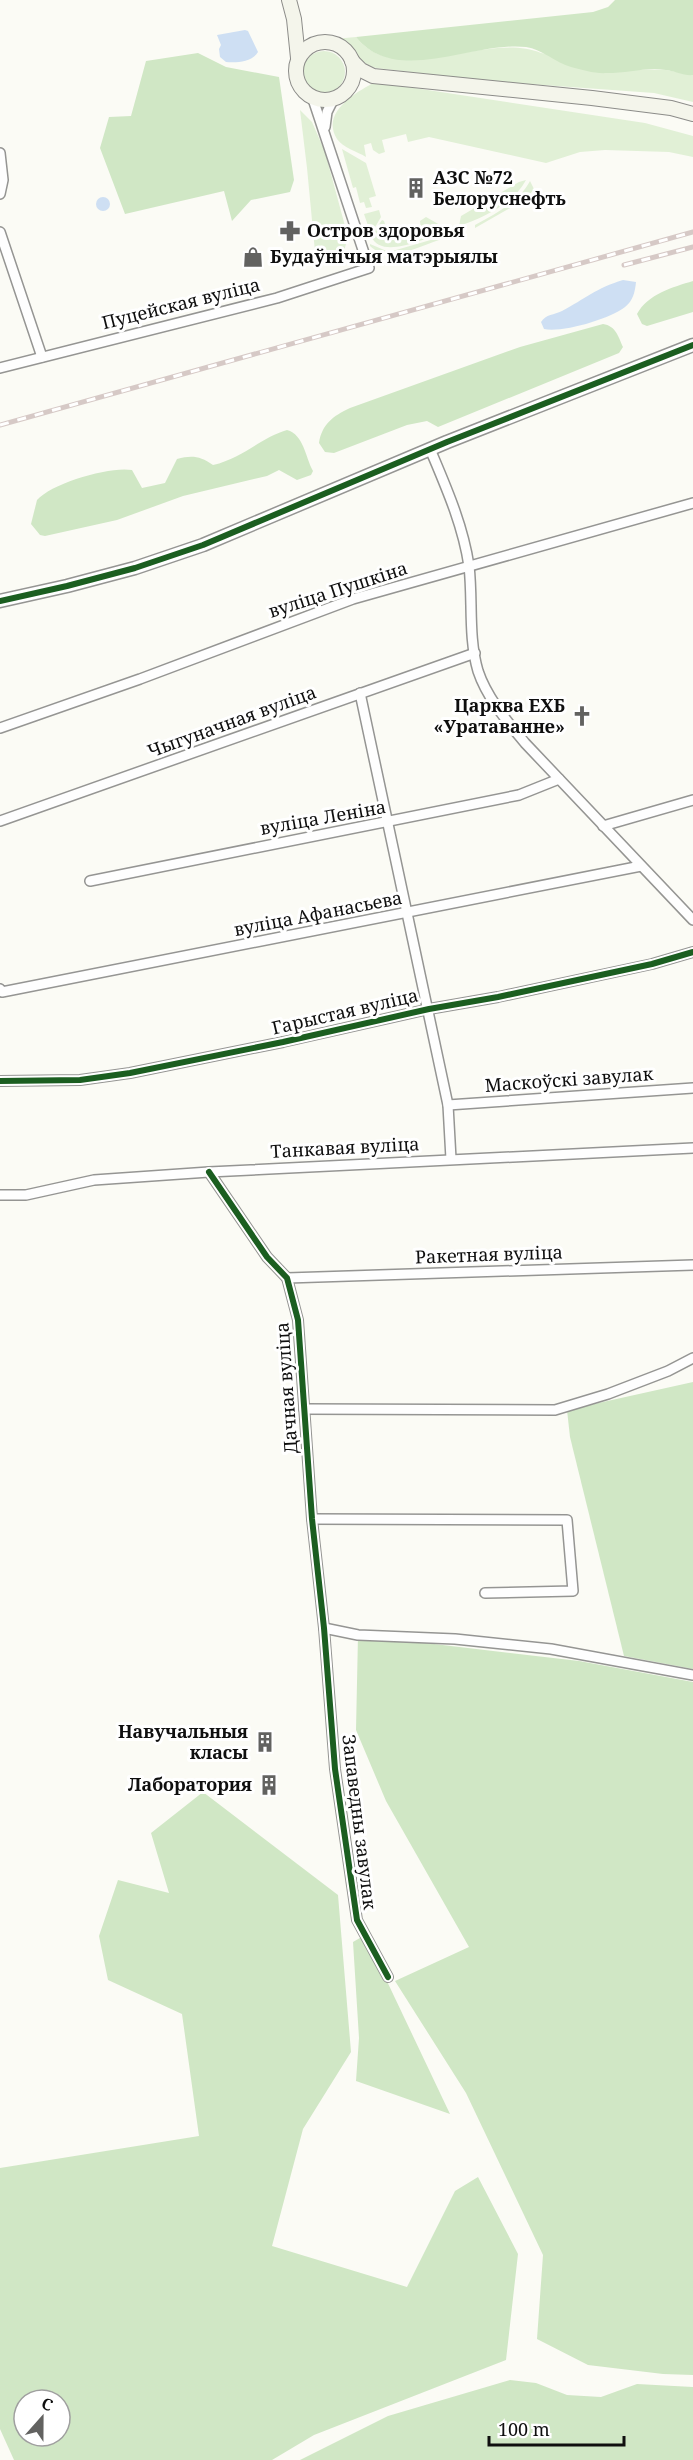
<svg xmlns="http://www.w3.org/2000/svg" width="693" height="2460" font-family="'Noto Serif',serif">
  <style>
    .green { fill: #e1f0d6 }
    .forest { fill: #d0e7c5; fill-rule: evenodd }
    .water { fill: #cedff3 }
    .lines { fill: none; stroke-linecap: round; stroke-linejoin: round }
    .minor-casing { stroke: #959593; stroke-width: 12 }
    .tertiary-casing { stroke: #959593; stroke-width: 15 }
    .secondary-casing { stroke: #8c8c89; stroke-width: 16 }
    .minor { stroke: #fefefe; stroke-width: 9 }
    .tertiary { stroke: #fefefe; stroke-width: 12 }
    .secondary { stroke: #f4f5eb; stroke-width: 14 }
    .rail-casing { stroke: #d6c9c6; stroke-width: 5 }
    .rail { stroke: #fff; stroke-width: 3; stroke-dasharray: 9; stroke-linecap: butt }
    .cycleway-casing { stroke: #fff; stroke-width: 10 }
    .cycleway { stroke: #1b5e20; stroke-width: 6 }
    .labels { text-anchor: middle; stroke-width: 6; stroke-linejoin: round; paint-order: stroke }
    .poi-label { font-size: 18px; font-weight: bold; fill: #0f0f0f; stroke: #fff; text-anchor: start }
    .street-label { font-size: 18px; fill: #0f0f0f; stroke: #fff }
  </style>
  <rect width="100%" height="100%" fill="#fbfbf5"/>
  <g class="green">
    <path d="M356 37C398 90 486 30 541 53L640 70H666L693 75V102L654 93 489 81 376 68C358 63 351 46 334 39Z"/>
    <circle cx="324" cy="72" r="21"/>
    <path d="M375 82 645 123 693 136V157L669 152 605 150 580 152 546 163 429 137 408 142 406 134 382 140 385 152 379 154 373 150 371 143 364 145 366 157C358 152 342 147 337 139 320 112 357 92 375 82Z"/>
    <polygon points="300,110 312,122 325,152 348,237 340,265 316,262 307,168"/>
    <polygon points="342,149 366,163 376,196 369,198 372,207 366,208 364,202 360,203 356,187 353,188"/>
    <path d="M526 180C514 203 483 218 459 226L461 216 519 182Z"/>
    <path d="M530 181 534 189 526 199 475 228V225C496 213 518 203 530 181Z"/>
    <polygon points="379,210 381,217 371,234 364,214"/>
    <path d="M426 217 440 225 441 233C423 239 381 260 371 236L382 220 384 221 390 239 421 230 420 221Z"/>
    <path d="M441 237 439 240C417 247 389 264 370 246V244L389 252Z"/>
  </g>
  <g class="forest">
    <path d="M615 0H693V75C684 76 675 71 666 70 647 67 627 73 607 73 596 74 582 70 571 67 556 63 542 49 526 47 473 41 396 87 356 37L593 12 608 7Z"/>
    <polygon points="198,53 226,67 279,77 294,180 290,192 251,200 232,221 224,191 125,214 100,148 109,117 131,116 146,61"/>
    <path d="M693 281V312L647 326 642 324 637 314C648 294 673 287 693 281Z"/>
    <path d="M603 324C616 326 618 336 623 347L619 353 438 427 427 421 407 425 334 453 325 452 319 443C322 424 333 416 350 408L520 347Z"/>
    <path d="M287 430C304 435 305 456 313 471L311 475 297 480 279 470 267 476 183 496 117 520 45 536 40 535 31 524 37 500C52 483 110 466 132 470L142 488 165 483 177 459C192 455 200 456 213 465 243 458 260 438 287 430Z"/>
    <polygon points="693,1382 693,1669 624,1656 570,1437 567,1410"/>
    <polygon points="358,1635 579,1661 693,1682 693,2375 663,2374 588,2365 537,2339 543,2255 466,2093 395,1981 469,1947 386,1801 356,1730"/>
    <path d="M203 1792 338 1895 351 2052 303 2129 272 2246 407 2287 455 2191 478 2177 518 2254 506 2360 314 2435 272 2460H14L0 2429V2168L199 2136 182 2014 108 1980 99 1936 118 1880 169 1893 151 1833ZM24 2400H60V2436H24Z"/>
    <polygon points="365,1935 450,2114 356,2081 359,2038 353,1942"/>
    <polygon points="510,2380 536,2383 567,2395 601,2397 637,2384 693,2387 693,2460 300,2460 388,2416"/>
  </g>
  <g class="water">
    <path d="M245 30 248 31 258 52C252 62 237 63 226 62L220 57 219 49 221 45 217 35Z"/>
    <circle cx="103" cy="204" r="7"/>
    <path d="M623 280 636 282C635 292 633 301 625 307 610 319 562 333 544 329L541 322C546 314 554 315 562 311 585 299 596 288 623 280Z"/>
  </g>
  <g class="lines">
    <g class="minor-casing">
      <g id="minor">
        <polyline points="325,127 327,112 333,100"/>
        <polyline points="0,153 3,180 0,194"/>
        <polyline points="0,232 42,357"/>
        <polyline points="0,368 277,298 369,268 313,99"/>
        <path d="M430 449C446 487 463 525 469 566 473 600 468 637 478 671 487 698 507 721 525 743L693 920"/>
        <polyline points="360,693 448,1105 451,1159"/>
        <polyline points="0,728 140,679 353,599 693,503"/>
        <polyline points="0,821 475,653"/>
        <polyline points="603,826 693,800"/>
        <polyline points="90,881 519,795 559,779"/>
        <polyline points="0,989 2,992 641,866"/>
        <polyline points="0,1081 80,1080 130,1073 283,1042 429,1009 498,997 652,964 693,952"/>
        <polyline points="448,1105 693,1088"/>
        <polyline points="209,1172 267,1257 287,1278 298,1320 312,1519 324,1628 335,1769 357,1920 388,1977"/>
        <polyline points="0,1195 26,1195 94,1180 209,1172 693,1148"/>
        <polyline points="287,1278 693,1265"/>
        <polyline points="304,1409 555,1410 608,1394 668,1371 693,1358"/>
        <polyline points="312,1519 567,1520 573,1591 485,1593"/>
        <polyline points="324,1628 358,1635 455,1639 551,1649 693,1675"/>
      </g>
    </g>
    <g class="tertiary-casing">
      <polyline id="tertiary" points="0,601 67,586 135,568 203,545 447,442 693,345"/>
    </g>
    <g class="secondary-casing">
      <g id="secondary">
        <polyline points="289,0 294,19 298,58"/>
        <circle cx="325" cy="71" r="29"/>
        <polyline points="352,61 361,70 373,76 592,98 671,108 693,114"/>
      </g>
    </g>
    <use href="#minor" class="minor"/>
    <use href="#tertiary" class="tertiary"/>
    <use href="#secondary" class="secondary"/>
    <g class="rail-casing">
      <g id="rail">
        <polyline points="624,265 693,247"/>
        <polyline points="0,425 693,232"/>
      </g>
    </g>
    <use href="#rail" class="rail"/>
    <g class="cycleway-casing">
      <g id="cycleway">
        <polyline points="0,601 67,586 135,568 203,545 447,442 693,345"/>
        <polyline points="0,1081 80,1080 130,1073 283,1042 429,1009 498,997 652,964 693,952"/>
        <polyline points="209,1172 267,1257 287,1278 298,1320 312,1519 324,1628 335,1769 357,1920 388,1977"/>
      </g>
    </g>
    <use href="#cycleway" class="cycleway"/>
  </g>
  <defs>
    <g id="building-bare" transform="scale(1.62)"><path d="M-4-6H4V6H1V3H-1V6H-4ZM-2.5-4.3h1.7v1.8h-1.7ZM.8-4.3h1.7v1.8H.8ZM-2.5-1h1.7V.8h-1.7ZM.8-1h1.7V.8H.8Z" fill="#626260" stroke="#fff" stroke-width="2.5" paint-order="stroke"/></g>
    <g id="pharmacy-bare" transform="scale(1.62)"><path d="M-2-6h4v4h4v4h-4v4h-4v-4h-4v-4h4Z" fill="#626260" stroke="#fff" stroke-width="2.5" paint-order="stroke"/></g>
    <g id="shop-bare" transform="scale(1.62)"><path d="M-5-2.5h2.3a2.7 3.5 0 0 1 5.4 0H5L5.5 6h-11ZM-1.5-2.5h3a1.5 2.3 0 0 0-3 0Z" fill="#626260" stroke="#fff" stroke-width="2.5" paint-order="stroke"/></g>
    <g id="church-bare" transform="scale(1.62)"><path d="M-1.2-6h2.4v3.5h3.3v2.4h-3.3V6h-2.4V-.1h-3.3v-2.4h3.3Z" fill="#626260" stroke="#fff" stroke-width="2.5" paint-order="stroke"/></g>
  </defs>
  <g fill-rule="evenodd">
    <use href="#building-bare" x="416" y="188"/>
    <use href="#pharmacy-bare" x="290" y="231"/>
    <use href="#shop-bare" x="253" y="257"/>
    <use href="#church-bare" x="582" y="716"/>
    <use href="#building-bare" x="265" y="1742"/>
    <use href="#building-bare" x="269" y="1785"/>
  </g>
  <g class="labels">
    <g class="poi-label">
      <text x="433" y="184">АЗС №72<tspan x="433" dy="21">Белоруснефть</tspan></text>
      <text x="307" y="237">Остров здоровья</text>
      <text x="270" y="263">Будаўнічыя матэрыялы</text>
      <text x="565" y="712" text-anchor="end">Царква ЕХБ<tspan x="565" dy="21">«Уратаванне»</tspan></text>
      <text x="248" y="1738" text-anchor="end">Навучальныя<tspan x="248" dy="21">класы</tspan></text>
      <text x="252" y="1791" text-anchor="end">Лаборатория</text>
    </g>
    <g class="street-label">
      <text transform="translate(181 304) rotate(-14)" y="6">Пуцейская вуліца</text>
      <text transform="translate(338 590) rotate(-18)" y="6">вуліца Пушкіна</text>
      <text transform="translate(232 722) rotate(-20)" y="6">Чыгуначная вуліца</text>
      <text transform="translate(323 818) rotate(-10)" y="6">вуліца Леніна</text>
      <text transform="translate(318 914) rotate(-11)" y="6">вуліца Афанасьева</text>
      <text transform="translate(345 1012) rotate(-13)" y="6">Гарыстая вуліца</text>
      <text transform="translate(569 1080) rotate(-4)" y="6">Маскоўскі завулак</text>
      <text transform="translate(345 1148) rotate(-3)" y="6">Танкавая вуліца</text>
      <text transform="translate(489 1255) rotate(-2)" y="6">Ракетная вуліца</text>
      <text transform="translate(287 1388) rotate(-94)" y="6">Дачная вуліца</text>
      <text transform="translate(359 1822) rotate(83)" y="6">Запаведны завулак</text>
    </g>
  </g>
  <g transform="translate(42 2418) rotate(21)"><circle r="28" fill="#ffffff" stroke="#9f9f9f" stroke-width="1.5"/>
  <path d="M0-4.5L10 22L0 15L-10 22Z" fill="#626260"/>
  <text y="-9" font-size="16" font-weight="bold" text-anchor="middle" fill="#0f0f0f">С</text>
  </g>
  <path d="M489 2436v9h135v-9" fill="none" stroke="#0f0f0f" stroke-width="3"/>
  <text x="498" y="2436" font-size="18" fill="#0f0f0f" stroke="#ffffff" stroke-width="4.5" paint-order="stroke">100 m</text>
</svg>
